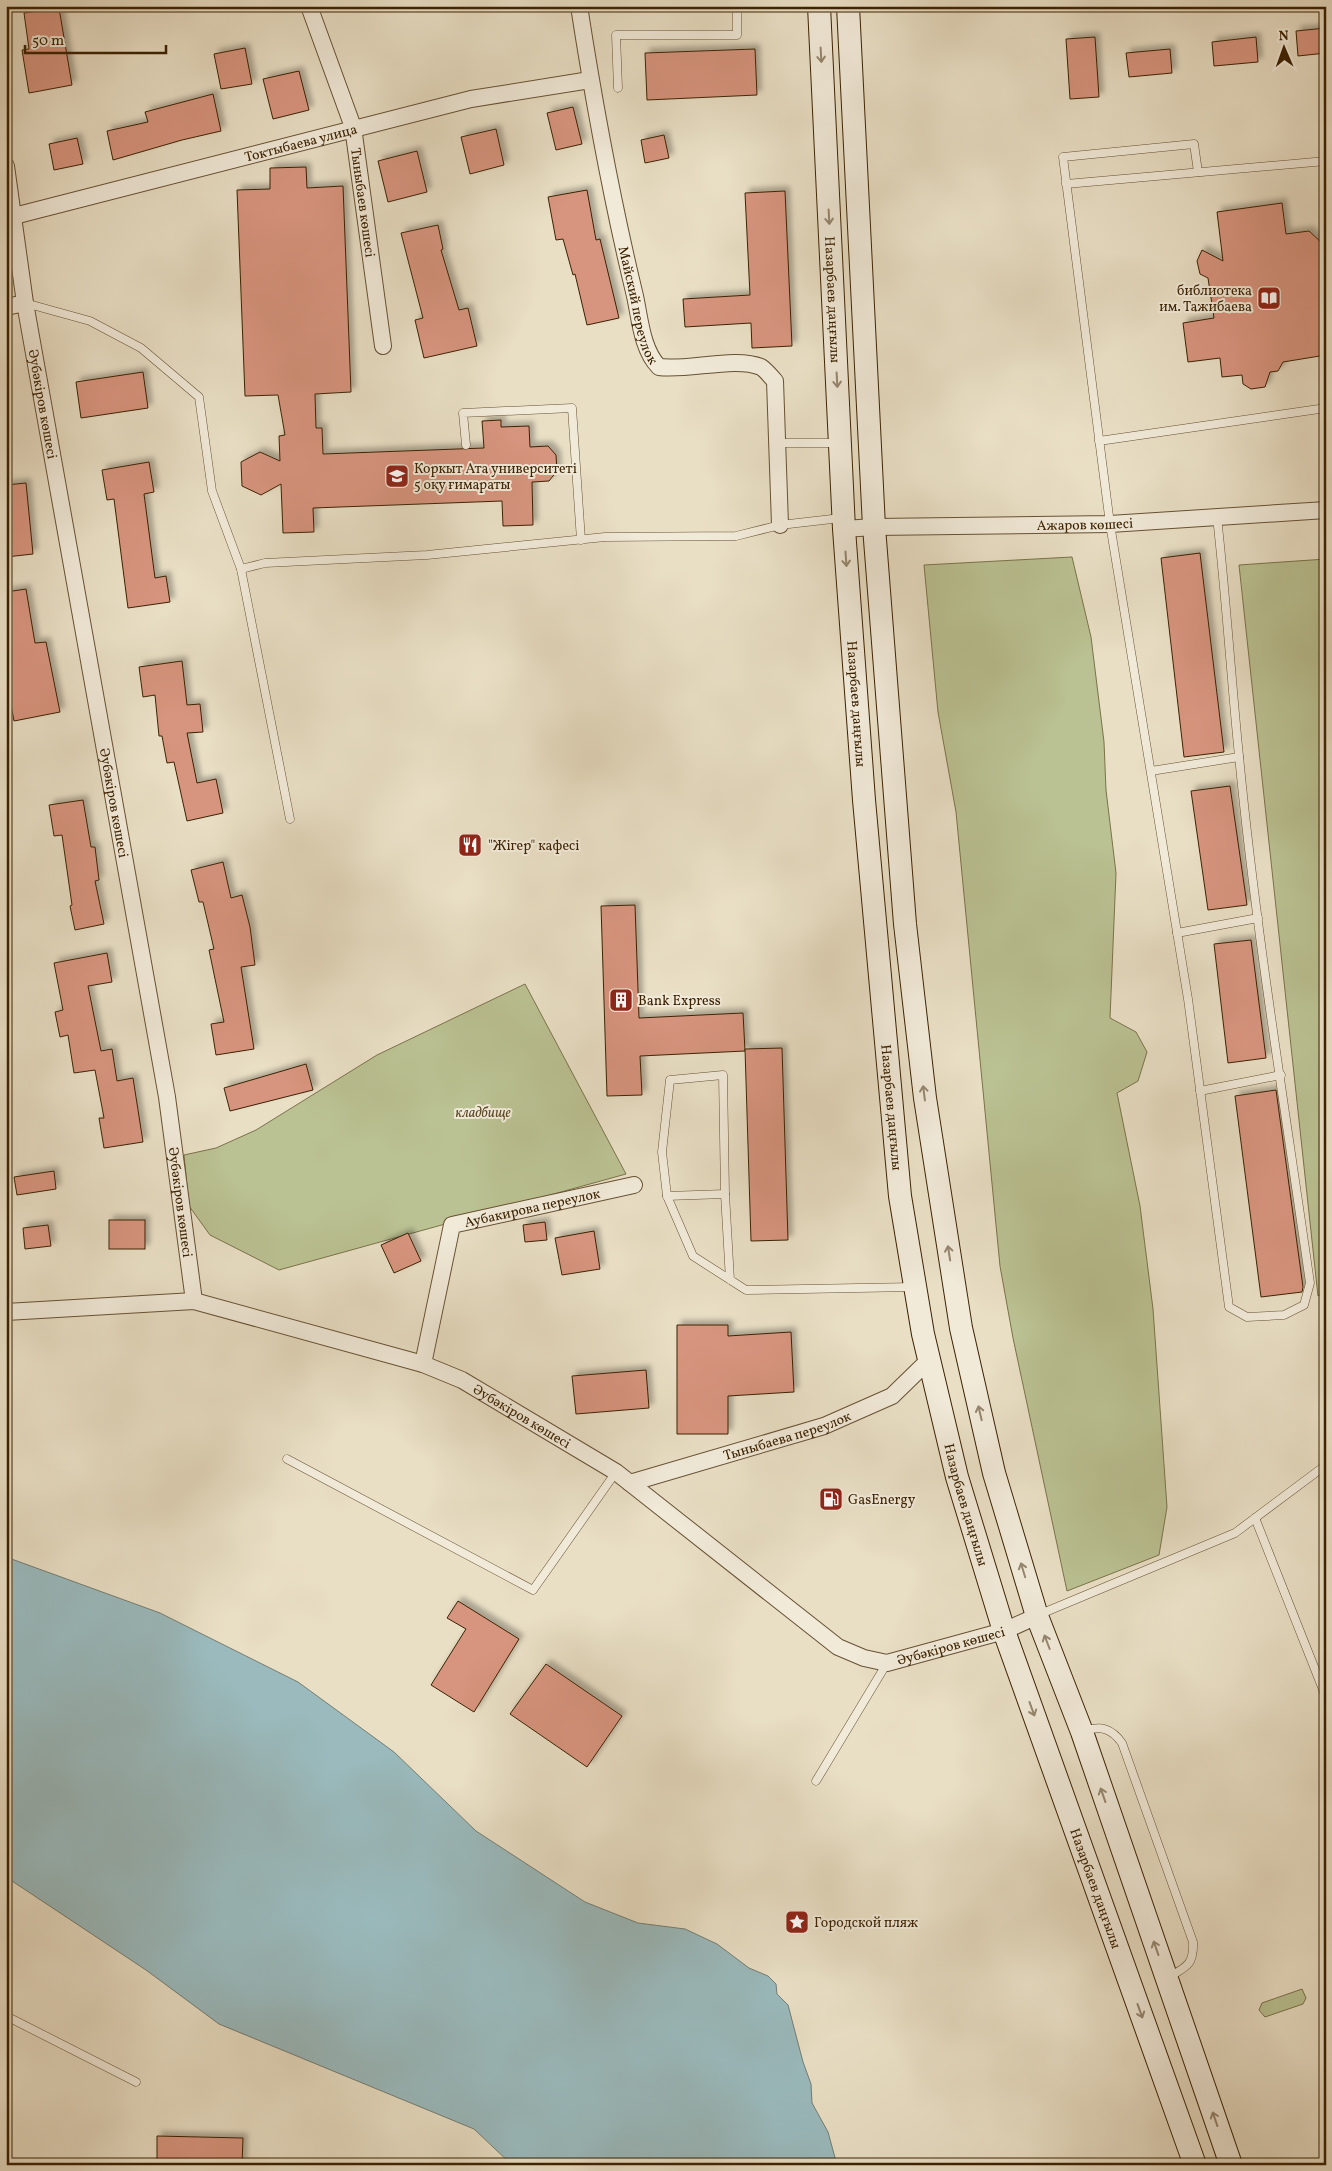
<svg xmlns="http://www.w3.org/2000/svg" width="1332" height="2171" font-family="Vollkorn,serif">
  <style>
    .green { fill: #bac192; stroke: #7b724a }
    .water { fill: #9ababd; stroke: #747d72 }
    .building { fill: #d7947e; stroke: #3c2202; filter: url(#shadow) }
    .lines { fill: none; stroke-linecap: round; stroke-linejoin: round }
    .service-casing { stroke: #675133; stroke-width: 9 }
    .minor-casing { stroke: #675133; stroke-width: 18 }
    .secondary-casing { stroke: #3c2202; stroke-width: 24 }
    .service { stroke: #f1ead9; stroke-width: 8 }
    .minor { stroke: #f1ead9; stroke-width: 16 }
    .secondary { stroke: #f1ead9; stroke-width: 22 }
    .oneway { stroke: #96866e }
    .labels { text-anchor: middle; stroke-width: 4; stroke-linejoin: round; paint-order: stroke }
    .street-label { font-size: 14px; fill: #3c2202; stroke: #f1ead9 }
    .poi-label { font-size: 14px; fill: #3c2202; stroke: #f1ead9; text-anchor: start }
    .park-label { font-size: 14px; font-style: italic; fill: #5c4a26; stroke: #f1ead9 }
  </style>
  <defs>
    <filter id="shadow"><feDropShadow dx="4.5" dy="-4.5" stdDeviation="2.5" flood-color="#0004"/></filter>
  </defs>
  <rect width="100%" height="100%" fill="#e9dfc5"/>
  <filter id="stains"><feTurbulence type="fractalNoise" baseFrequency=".004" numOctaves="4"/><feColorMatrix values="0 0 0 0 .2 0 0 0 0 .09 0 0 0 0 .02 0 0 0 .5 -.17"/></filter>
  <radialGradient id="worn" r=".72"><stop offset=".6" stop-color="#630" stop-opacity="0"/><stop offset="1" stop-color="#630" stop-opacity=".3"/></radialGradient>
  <g class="green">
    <polygon points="1072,557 1091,637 1104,742 1106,790 1116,873 1110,1018 1136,1032 1147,1052 1138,1081 1117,1093 1140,1206 1153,1309 1167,1507 1159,1555 1067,1591 1013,1338 1000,1266 956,812 938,712 924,565"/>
    <polygon points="1326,559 1326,1292 1318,1296 1239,565"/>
    <polygon points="525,984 626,1174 279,1270 210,1235 189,1206 184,1155 216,1148 256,1130 377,1055"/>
    <polygon points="1302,1989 1306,1998 1303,2004 1265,2017 1259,2010 1262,2003"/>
  </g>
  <polygon class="water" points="6,1557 160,1613 298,1682 394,1752 476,1831 585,1902 638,1923 685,1929 717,1944 749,1968 768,1976 776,1984 777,1994 788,2005 803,2062 811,2084 812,2103 828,2132 837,2165 512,2165 474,2129 219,2024 146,1970 6,1877"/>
  <g class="building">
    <polygon points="59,8 72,85 29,93 22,50 29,49 24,13"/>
    <polygon points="1326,28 1326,53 1298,56 1296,31"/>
    <polygon points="1095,37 1099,97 1070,99 1066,39"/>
    <polygon points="1256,37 1258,62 1214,66 1212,42"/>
    <polygon points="245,48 252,84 221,89 214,54"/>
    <polygon points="755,49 757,95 647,100 645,53"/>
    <polygon points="1170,49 1172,73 1129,77 1126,53"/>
    <polygon points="299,71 309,110 273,119 263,79"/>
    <polygon points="213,94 221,131 182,140 113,160 107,131 148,122 145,112"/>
    <polygon points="573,107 582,144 556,150 547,113"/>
    <polygon points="496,129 504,165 470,174 461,137"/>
    <polygon points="664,135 669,158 645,163 641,140"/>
    <polygon points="77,138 83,164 54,170 49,144"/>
    <polygon points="417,151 427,192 388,202 378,161"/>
    <polygon points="306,167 307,188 343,186 351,392 315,394 316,428 322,428 323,454 484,448 482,421 501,420 501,427 529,426 530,447 548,446 556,455 557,471 549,481 532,482 533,525 503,526 502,501 313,508 314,532 283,533 281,484 261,495 242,486 241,462 260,452 280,461 279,436 285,435 278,395 245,396 237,190 270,189 270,168"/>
    <polygon points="587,190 596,240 600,239 619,318 587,325 575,274 573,275 563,239 556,240 548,197"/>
    <polygon points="785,191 792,346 752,348 751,323 685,327 683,299 750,295 745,193"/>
    <polygon points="1282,203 1286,234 1309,231 1322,243 1326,268 1326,355 1283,362 1278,371 1270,372 1265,387 1251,389 1243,384 1242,375 1222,377 1220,358 1188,362 1183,323 1214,318 1208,278 1200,274 1197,261 1202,250 1223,261 1217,212"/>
    <polygon points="438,225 443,249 441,250 459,310 468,308 477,346 424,358 415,320 423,318 401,233"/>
    <polygon points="143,372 148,408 81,418 76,382"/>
    <polygon points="149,462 154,492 144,494 155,578 166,576 170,602 128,608 114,499 107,500 102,470"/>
    <polygon points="26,483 33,554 6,557 6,485"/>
    <polygon points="1200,553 1224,752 1184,757 1161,558"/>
    <polygon points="26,589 35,643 46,642 60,712 14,721 6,678 6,592"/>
    <polygon points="182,661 187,705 200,704 203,732 187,733 197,783 216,779 223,813 187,821 174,762 167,763 162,736 159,736 155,695 143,697 139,667"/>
    <polygon points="1230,786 1247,905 1208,910 1191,791"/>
    <polygon points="83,800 91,847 95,847 99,880 95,881 104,924 75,930 70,906 72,905 62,835 54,836 49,805"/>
    <polygon points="223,862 231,898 242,895 250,927 255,965 241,967 254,1049 216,1055 211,1024 224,1022 209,950 214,949 203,902 199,902 191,870"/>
    <polygon points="635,905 639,1018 743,1013 745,1051 640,1056 642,1095 607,1096 601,906"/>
    <polygon points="1251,940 1266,1058 1228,1063 1214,944"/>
    <polygon points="107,953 112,982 88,986 101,1051 112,1049 117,1081 133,1078 143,1142 104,1148 99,1118 104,1118 95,1070 74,1073 68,1035 60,1037 55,1012 63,1010 54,963"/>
    <polygon points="782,1048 788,1240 751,1241 745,1049"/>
    <polygon points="306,1064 313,1090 230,1111 224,1088"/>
    <polygon points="1276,1090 1303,1287 1302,1292 1261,1297 1235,1096"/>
    <polygon points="54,1171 56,1189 17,1195 14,1177"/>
    <rect x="109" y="1220" width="36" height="29"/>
    <polygon points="545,1222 547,1240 525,1242 523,1225"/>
    <polygon points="48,1225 51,1246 25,1249 23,1228"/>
    <polygon points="594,1231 600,1269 562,1275 555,1238"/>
    <polygon points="408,1233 421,1261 394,1273 381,1245"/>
    <polygon points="677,1325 728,1325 728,1336 791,1332 794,1392 728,1396 728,1434 677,1434"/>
    <polygon points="646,1370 649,1408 576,1414 572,1376"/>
    <polygon points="458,1601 519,1639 474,1712 431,1685 466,1629 447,1618"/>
    <polygon points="546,1664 622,1716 587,1767 510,1714"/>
    <polygon points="157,2136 243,2138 242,2165 157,2165"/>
  </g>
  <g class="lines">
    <g class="service-casing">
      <g id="service">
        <polyline points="618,88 616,35 737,35 737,6"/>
        <path d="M1198 172 1194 144 1063 157 1110 524 1188 999 1229 1307 1247 1317 1284 1315 1304 1305 1310 1283C1285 1108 1256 933 1239 756 1231 677 1226 597 1217 517"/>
        <polyline points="1066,184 1326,161"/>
        <polyline points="25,303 90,321 141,348 199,397 212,491 241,569 290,819"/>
        <polyline points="1099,441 1326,408"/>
        <polyline points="777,443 838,443"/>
        <polyline points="466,445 463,413 572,408 581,540"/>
        <polyline points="241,569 265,563 427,555 605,537 736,536 780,525 841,518"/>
        <polyline points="1151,771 1239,757"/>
        <polyline points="1177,933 1258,918"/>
        <polyline points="1200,1091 1281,1075"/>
        <polyline points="667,1196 725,1194"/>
        <polyline points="730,1280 725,1194 723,1075 670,1080 662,1152 667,1196 693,1256 746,1290 913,1287"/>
        <polyline points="287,1459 533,1590 616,1472"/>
        <polyline points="1255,1518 1326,1697"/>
        <polyline points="1038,1615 1235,1533 1326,1465"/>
        <path d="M1085 1731C1101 1725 1112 1729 1122 1743L1193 1942C1194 1965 1186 1967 1169 1977"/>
        <polyline points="816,1781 887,1663"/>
        <polyline points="6,2016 136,2082"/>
      </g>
    </g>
    <g class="minor-casing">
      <g id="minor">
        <path id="s1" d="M309 6 353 127 383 346"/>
        <path id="s2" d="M579 6C594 103 612 201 635 296 640 319 642 350 659 367 688 371 736 356 761 367 766 370 771 377 775 381L780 525"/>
        <path id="s3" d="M6 166 25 303 167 1097 194 1301"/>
        <path id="s4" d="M14 216 471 99 590 80"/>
        <polyline points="6,307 25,303"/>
        <path id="s5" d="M844 529 874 527 1110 524 1326 510"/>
        <path id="s6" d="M6 1312 194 1301 423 1364 462 1380 616 1472 838 1647 864 1658 887 1663 1004 1631 1037 1616"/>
        <path id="s7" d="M423 1364 452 1225 634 1185"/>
        <path id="s8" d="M630 1483 824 1426 892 1396 929 1360"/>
      </g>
    </g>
    <g class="secondary-casing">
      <g id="secondary">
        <path id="s9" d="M819 6 844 529 864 800 900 1196 923 1334 957 1477 1004 1631 1195 2165"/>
        <polyline points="848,6 874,527 905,924 925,1098 961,1328 994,1473 1037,1616 1082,1732 1231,2165"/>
      </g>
    </g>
    <use href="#service" class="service"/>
    <use href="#minor" class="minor"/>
    <use href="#secondary" class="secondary"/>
  </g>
  <defs><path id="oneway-shaft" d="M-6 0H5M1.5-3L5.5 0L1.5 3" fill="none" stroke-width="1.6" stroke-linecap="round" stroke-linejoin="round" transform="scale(1.25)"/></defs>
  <g class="oneway">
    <use href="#oneway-shaft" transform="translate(821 55) rotate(87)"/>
    <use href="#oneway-shaft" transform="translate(829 217) rotate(87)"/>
    <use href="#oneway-shaft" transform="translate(837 380) rotate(87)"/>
    <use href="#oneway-shaft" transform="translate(846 559) rotate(86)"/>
    <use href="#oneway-shaft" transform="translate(924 1093) rotate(-97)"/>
    <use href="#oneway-shaft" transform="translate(949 1253) rotate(-99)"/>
    <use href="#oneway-shaft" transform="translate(980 1413) rotate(-103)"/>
    <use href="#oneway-shaft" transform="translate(1023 1570) rotate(-107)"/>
    <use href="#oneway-shaft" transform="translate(1047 1642) rotate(-111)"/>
    <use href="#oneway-shaft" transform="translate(1032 1709) rotate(70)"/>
    <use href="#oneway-shaft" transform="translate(1103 1795) rotate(-109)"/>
    <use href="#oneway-shaft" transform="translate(1156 1948) rotate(-109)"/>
    <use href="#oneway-shaft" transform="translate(1140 2011) rotate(70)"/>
    <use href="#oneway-shaft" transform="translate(1215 2119) rotate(-109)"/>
  </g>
  <defs>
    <g id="library-square" transform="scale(1.25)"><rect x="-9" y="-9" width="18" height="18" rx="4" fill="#8f2418" stroke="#f1ead9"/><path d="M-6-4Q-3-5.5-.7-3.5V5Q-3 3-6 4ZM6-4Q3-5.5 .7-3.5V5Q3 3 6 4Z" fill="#fff"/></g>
    <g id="university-square" transform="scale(1.25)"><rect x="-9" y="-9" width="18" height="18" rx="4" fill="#8f2418" stroke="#f1ead9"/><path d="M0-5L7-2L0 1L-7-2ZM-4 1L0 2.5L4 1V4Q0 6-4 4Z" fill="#fff"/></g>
    <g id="restaurant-square" transform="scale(1.25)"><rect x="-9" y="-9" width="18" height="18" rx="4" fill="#8f2418" stroke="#f1ead9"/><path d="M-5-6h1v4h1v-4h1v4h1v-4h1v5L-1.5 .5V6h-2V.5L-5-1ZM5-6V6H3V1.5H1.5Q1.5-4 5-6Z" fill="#fff"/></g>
    <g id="building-square" transform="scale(1.25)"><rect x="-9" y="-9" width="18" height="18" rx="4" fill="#8f2418" stroke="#f1ead9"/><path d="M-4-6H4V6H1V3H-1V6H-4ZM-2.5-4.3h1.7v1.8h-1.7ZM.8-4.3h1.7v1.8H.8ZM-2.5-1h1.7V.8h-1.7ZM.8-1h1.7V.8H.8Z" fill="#fff"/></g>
    <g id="fuel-square" transform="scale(1.25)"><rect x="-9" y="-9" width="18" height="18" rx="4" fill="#8f2418" stroke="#f1ead9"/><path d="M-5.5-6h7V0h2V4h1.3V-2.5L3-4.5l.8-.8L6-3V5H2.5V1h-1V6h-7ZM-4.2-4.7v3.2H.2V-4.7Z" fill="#fff"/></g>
    <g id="sight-square" transform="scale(1.25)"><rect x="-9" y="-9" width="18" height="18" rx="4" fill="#8f2418" stroke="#f1ead9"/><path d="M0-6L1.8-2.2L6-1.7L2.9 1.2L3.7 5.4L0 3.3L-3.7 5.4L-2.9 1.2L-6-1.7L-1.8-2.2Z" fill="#fff"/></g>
  </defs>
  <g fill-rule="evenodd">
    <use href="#library-square" x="1269" y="298"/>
    <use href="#university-square" x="397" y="476"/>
    <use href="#restaurant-square" x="470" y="845"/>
    <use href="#building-square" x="621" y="1000"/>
    <use href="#fuel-square" x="831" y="1499"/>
    <use href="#sight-square" x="797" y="1922"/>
  </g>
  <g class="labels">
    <g class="street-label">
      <text dy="5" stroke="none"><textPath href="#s4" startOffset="296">Токтыбаева улица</textPath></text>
      <text dy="5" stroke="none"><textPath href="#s1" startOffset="205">Тыныбаев көшесі</textPath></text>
      <text dy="5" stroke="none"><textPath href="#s9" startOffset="294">Назарбаев даңғылы</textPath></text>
      <text dy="5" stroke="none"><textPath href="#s2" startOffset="305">Майский переулок</textPath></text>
      <text dy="5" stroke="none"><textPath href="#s3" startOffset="241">Әубәкіров көшесі</textPath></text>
      <text dy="5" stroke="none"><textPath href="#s5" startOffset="241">Ажаров көшесі</textPath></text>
      <text dy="5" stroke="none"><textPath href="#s9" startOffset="699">Назарбаев даңғылы</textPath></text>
      <text dy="5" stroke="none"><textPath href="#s3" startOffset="646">Әубәкіров көшесі</textPath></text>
      <text dy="5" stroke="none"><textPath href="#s9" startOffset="1104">Назарбаев даңғылы</textPath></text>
      <text dy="5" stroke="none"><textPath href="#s3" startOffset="1051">Әубәкіров көшесі</textPath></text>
      <text dy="5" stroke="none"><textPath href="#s7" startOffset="224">Аубакирова переулок</textPath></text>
      <text dy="5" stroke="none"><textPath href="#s6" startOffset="538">Әубәкіров көшесі</textPath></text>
      <text dy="5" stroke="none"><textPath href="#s8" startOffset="164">Тыныбаева переулок</textPath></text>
      <text dy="5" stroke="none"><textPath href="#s9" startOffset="1509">Назарбаев даңғылы</textPath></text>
      <text dy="5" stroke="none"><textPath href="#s6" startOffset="1048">Әубәкіров көшесі</textPath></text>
      <text dy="5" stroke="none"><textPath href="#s9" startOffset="1914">Назарбаев даңғылы</textPath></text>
    </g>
    <g class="poi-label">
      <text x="1252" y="295" text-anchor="end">библиотека<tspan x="1252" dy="16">им. Тажибаева</tspan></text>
      <text x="414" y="473">Коркыт Ата университеті<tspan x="414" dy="16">5 оқу ғимараты</tspan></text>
      <text x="488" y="850">"Жігер" кафесі</text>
      <text x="638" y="1005">Bank Express</text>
      <text x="848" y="1504">GasEnergy</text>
      <text x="814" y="1927">Городской пляж</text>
    </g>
    <g class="park-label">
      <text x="483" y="1117">кладбище</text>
    </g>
  </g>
  <rect width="1332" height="2171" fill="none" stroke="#e9dfc5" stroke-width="25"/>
  <rect x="8" y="8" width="1317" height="2156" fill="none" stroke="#3c2202" stroke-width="2.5"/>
  <rect x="12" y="12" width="1307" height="2146" fill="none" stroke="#3c2202"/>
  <g transform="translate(1284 48) rotate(358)" stroke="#f1ead9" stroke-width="4" paint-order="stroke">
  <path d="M0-4L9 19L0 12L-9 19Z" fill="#3c2202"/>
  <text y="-8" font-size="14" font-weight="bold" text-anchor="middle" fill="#3c2202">N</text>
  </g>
  <path d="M25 45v8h141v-8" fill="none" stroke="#3c2202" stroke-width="2.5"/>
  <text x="32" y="45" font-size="15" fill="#3c2202" stroke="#f1ead9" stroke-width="4" paint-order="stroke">50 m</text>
  <rect width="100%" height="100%" filter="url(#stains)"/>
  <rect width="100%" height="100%" fill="url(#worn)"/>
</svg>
